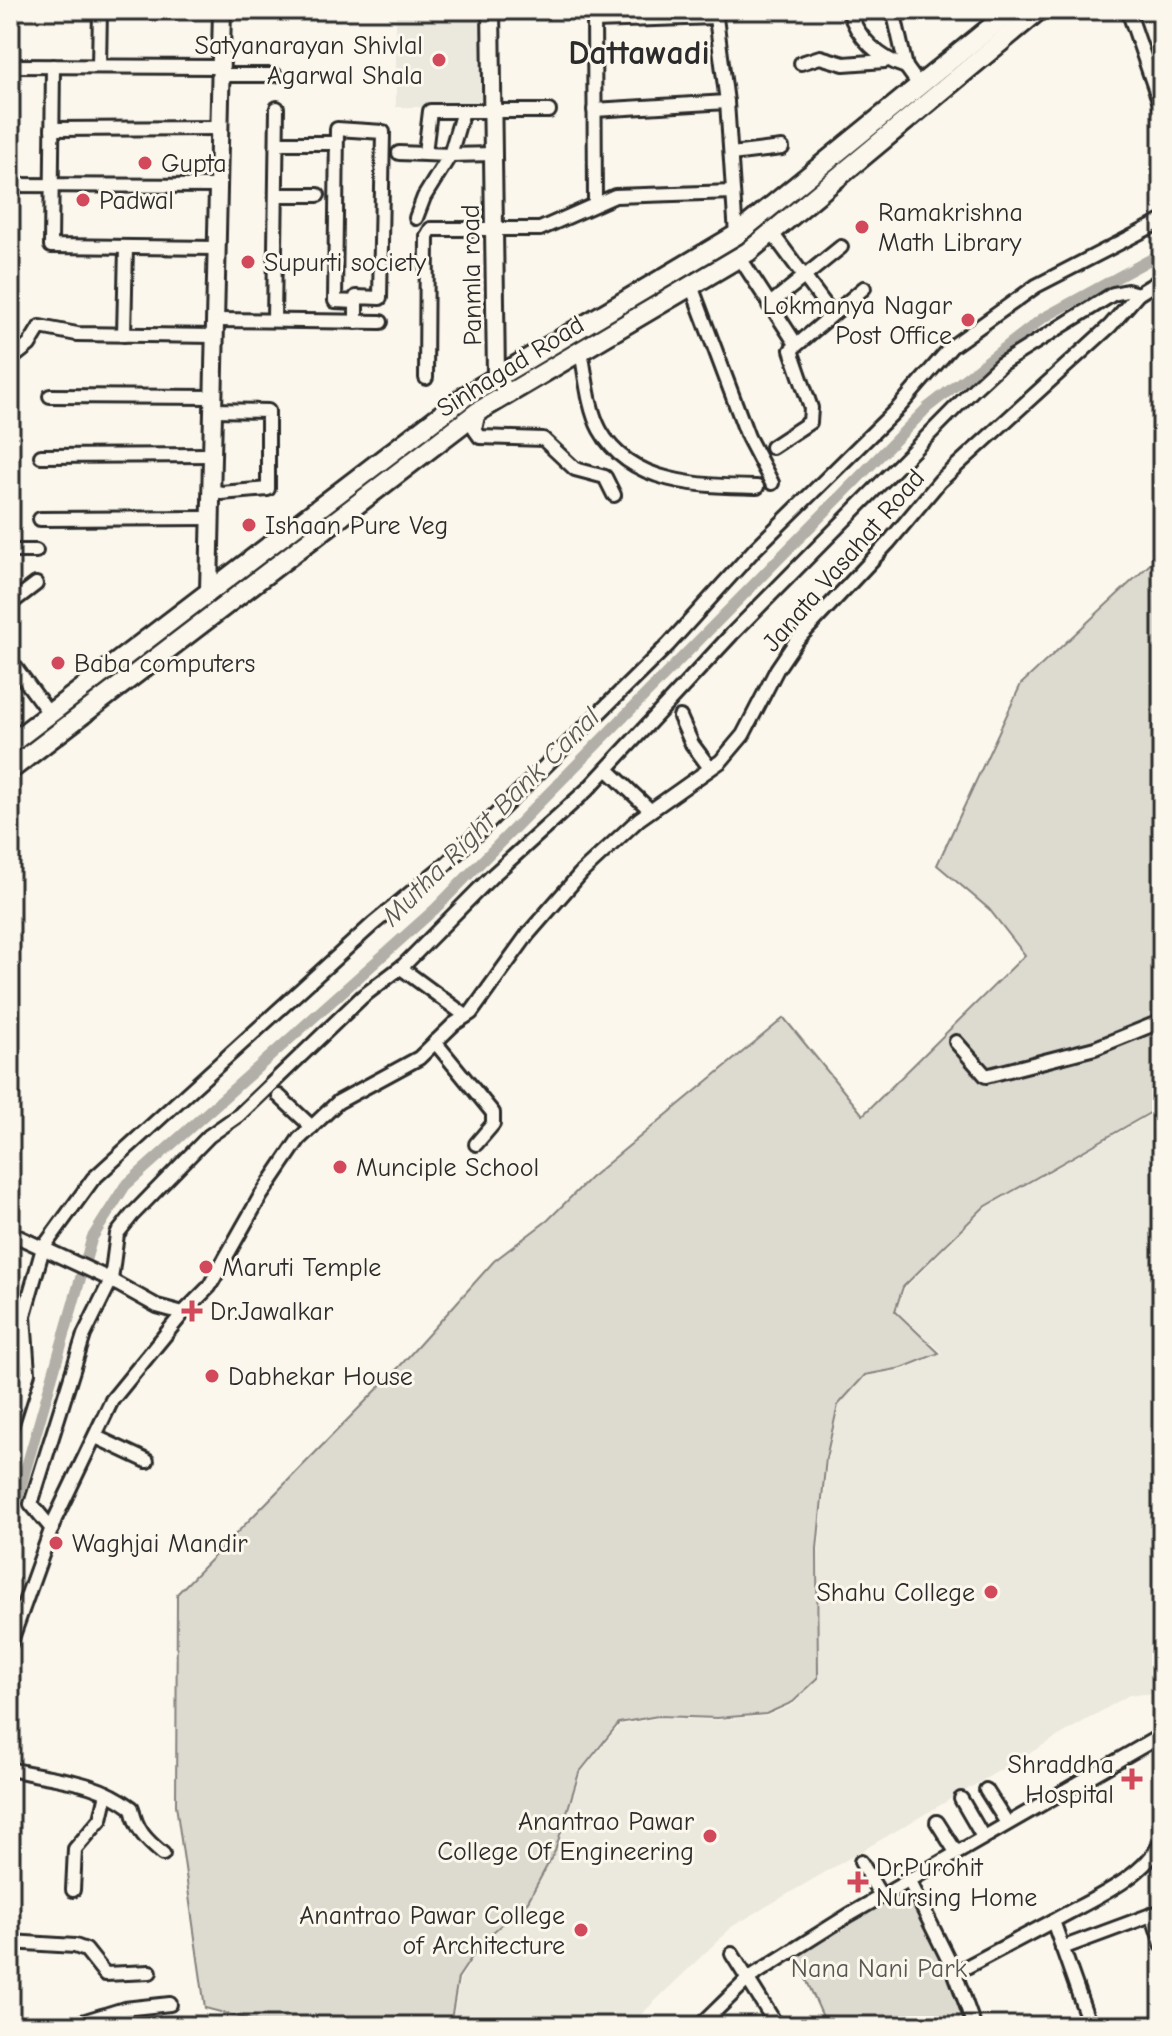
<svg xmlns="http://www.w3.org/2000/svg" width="1172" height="2036" font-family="'Comic Neue',sans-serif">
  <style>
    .built { fill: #ebe8de }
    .green { fill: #dddad0; stroke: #84827e; stroke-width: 2 }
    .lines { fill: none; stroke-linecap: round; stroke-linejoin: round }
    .canal { stroke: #b1afa7; stroke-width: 11 }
    .street-casing { stroke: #2b2b2b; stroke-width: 18 }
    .secondary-casing { stroke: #2b2b2b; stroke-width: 22 }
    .primary-casing { stroke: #2b2b2b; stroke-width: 24 }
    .street { stroke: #fbf7ec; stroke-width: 12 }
    .secondary { stroke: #fbf7ec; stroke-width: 16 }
    .primary { stroke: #fbf7ec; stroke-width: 18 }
    .poi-dot { fill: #d1495b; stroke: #fbf7ec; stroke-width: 3 }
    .labels { text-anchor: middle; stroke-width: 6; stroke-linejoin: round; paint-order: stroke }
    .poi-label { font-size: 26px; fill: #2b2b2b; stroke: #fbf7ec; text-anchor: start }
    .street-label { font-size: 26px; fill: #2b2b2b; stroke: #fbf7ec }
    .park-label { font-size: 26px; fill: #585754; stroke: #fbf7ec }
    .water-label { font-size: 28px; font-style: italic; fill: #5a5956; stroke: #fbf7ec }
    .district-label { font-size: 34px; font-weight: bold; fill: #2b2b2b; stroke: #fbf7ec }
  </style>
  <rect width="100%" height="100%" fill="#fbf7ec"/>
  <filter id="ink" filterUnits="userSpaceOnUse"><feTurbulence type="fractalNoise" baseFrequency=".0125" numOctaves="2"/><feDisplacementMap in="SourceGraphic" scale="16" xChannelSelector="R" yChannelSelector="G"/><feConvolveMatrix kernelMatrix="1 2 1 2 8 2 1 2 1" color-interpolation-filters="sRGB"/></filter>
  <g filter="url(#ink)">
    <g class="built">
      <rect x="396" y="13" width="86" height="94"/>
      <polygon points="1162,1108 1162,1693 1129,1695 733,1926 629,2026 452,2026 460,1979 483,1943 529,1902 556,1852 581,1773 620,1725 658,1718 717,1720 766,1716 794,1704 819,1678 819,1549 828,1458 839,1405 866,1376 902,1370 942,1353 896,1310 905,1288 984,1209"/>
    </g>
    <g class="green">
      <polygon points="1162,553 1162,1106 983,1208 903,1287 895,1311 939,1353 902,1368 865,1375 838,1405 826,1458 817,1549 818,1678 793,1702 766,1714 717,1718 658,1716 619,1723 579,1773 555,1851 528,1901 482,1942 458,1978 450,2026 274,2026 205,2008 176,1805 177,1594 400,1366 494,1261 548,1220 590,1178 784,1018 863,1115 1025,955 989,909 937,865 1021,684"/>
      <polygon points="909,1880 967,2026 827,2026 793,1950"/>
    </g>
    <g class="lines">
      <polyline class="canal" points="10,1524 92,1238 125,1186 435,909 928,407 1043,318 1162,253"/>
      <g class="street-casing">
        <g id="street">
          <polyline points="594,10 595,203"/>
          <polyline points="715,10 727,102 736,235"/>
          <path d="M849 10C856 37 880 59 906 67"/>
          <polyline points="893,10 906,67 919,85"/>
          <polyline points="1128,10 1162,109"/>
          <polyline points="594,21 716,17"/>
          <polyline points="801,63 820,57 844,64 885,61"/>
          <polyline points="10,66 220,67"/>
          <polyline points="53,66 51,246 216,248"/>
          <polyline points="99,66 100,10"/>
          <polyline points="220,75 275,75"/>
          <polyline points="594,110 727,102"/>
          <polyline points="463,111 450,155 493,154"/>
          <polyline points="52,129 219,128"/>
          <polyline points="277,143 331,143"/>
          <polyline points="399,153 450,155 424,197 416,218"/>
          <polyline points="425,153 430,111 549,111"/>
          <polyline points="731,154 782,148"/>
          <polyline points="10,185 218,186"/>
          <polyline points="276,195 318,195"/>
          <polyline points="772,233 832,314"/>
          <polyline points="740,258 796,344"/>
          <polyline points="692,288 748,437 772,483"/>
          <polyline points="356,302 335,301 337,129 383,132 380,298 356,297 356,322"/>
          <polyline points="769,305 841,247"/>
          <polyline points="215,320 381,322"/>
          <polyline points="274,320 277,108"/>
          <polyline points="124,335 126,247"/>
          <path d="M581 351C586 376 588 408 600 430 630 485 702 486 757 487"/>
          <polyline points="10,360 29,345 40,327 77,334 214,336"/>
          <polyline points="426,378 427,236 431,229 540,229 615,196 733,192"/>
          <polyline points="50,396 213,397"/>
          <polyline points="479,411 475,430 480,437 543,439 575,469 605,477 614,495"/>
          <polyline points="772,447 810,422 811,408 791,350 864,288"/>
          <polyline points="41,456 212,455"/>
          <polyline points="211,490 221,493 268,489 268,411 213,410"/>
          <polyline points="40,519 210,518"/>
          <polyline points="10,551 36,551"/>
          <polyline points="10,604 36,584"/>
          <polyline points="10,660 49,713"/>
          <polyline points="680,717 692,744 710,768"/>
          <polyline points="607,769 650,810"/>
          <polyline points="401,968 466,1016"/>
          <polyline points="435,1042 493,1113 493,1124 476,1144"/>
          <polyline points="956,1042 986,1076 1095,1048 1162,1021"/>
          <polyline points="279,1096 312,1127"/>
          <polyline points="10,1233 103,1276 157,1306 183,1313"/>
          <polyline points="10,1347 24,1315 43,1248 93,1179 373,924 447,863 668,645 755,549 899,407 951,347 1036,286 1162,221"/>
          <polyline points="10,1430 28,1373 24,1316"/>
          <polyline points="96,1437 147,1461"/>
          <polyline points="52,1529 31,1504 84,1335 111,1280 117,1234 132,1215 209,1136 239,1115 362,997 404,965 491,877 588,789 732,634 974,389 1001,364 1113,294 1127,291 1138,294"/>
          <polyline points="10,1644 55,1519 112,1400 183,1313 209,1287 260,1197 299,1139 338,1102 419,1058 454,1024 471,1013 528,934 582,872 639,819 721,761 743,735 777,669 796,641 889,542 940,481 1110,326 1138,294 1162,279"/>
          <path d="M10 1769C54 1780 94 1779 132 1808 136 1830 146 1840 163 1854"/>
          <polyline points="986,1790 1007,1823"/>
          <polyline points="961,1799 983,1837"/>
          <polyline points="937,1822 956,1852"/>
          <polyline points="861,1862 881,1896"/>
          <polyline points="909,1880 955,1973 974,2026"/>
          <polyline points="73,1890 75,1849 101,1819 107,1793"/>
          <polyline points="1152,1914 1162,1944"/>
          <polyline points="10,1942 75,1946 86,1950 105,1974 150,1972"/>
          <polyline points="1062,1948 1162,1911"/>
          <polyline points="732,1954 777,2026"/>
          <polyline points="955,1973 1053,1921"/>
          <polyline points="69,2026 124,2009 170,2004"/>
          <polyline points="700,2026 749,1978 849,1915 1162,1735"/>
          <path d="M1090 2026 1053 1921C1088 1901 1144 1879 1162 1840"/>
        </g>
      </g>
      <g class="secondary-casing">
        <g id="secondary">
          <polyline points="491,10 496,375 503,386"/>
          <polyline points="209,591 222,10"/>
        </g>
      </g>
      <g class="primary-casing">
        <g id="primary">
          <polyline points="10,744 467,395 736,235 1012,10"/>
          <polyline points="10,770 479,411 748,252 1039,10"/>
        </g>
      </g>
      <use href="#street" class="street"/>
      <use href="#secondary" class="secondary"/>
      <use href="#primary" class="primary"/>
    </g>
  </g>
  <g class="poi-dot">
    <circle cx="439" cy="60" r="8"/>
    <circle cx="145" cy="163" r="8"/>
    <circle cx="83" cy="200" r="8"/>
    <circle cx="862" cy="227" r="8"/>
    <circle cx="248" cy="262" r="8"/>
    <circle cx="968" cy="320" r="8"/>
    <circle cx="249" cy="525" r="8"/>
    <circle cx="58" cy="663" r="8"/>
    <circle cx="340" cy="1167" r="8"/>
    <circle cx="206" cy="1267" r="8"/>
    <path d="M188 1299h8v8h8v8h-8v8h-8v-8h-8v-8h8z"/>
    <circle cx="212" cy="1376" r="8"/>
    <circle cx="56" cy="1543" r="8"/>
    <circle cx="991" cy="1592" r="8"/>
    <path d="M1128 1767h8v8h8v8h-8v8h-8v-8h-8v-8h8z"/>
    <circle cx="710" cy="1836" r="8"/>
    <path d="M854 1870h8v8h8v8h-8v8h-8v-8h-8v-8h8z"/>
    <circle cx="581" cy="1930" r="8"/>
  </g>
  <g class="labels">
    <g class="poi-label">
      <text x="423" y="54" text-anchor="end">Satyanarayan Shivlal<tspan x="423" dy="30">Agarwal Shala</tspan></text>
      <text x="161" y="172">Gupta</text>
      <text x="99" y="209">Padwal</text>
      <text x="878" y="221">Ramakrishna<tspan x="878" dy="30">Math Library</tspan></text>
      <text x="264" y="271">Supurti society</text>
      <text x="952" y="314" text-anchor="end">Lokmanya Nagar<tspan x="952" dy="30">Post Office</tspan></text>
      <text x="265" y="534">Ishaan Pure Veg</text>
      <text x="74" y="672">Baba computers</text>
      <text x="356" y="1176">Munciple School</text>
      <text x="222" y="1276">Maruti Temple</text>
      <text x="210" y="1320">Dr.Jawalkar</text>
      <text x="228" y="1385">Dabhekar House</text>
      <text x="72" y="1552">Waghjai Mandir</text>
      <text x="975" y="1601" text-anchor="end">Shahu College</text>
      <text x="1114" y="1773" text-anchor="end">Shraddha<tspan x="1114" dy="30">Hospital</tspan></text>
      <text x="694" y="1830" text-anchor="end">Anantrao Pawar<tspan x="694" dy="30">College Of Engineering</tspan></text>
      <text x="876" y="1876">Dr.Purohit<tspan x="876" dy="30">Nursing Home</tspan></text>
      <text x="565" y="1924" text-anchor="end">Anantrao Pawar College<tspan x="565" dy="30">of Architecture</tspan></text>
    </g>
    <g class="street-label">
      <text transform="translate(471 275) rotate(-91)" y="9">Panmla road</text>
      <text transform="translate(510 366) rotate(-32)" y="9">Sinhagad Road</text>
      <text transform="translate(843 560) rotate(-49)" y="9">Janata Vasahat Road</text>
    </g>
    <g class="park-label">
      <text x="879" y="1977">Nana Nani Park</text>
    </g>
    <g class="water-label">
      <text transform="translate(490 816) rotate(-45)" y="10">Mutha Right Bank Canal</text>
    </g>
    <g class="district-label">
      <text x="639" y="64">Dattawadi</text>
    </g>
  </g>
  <rect width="1172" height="2036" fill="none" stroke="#fbf7ec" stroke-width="40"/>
  <rect x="20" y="20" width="1132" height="1996" fill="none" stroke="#2b2b2b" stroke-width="3" filter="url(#ink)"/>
</svg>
